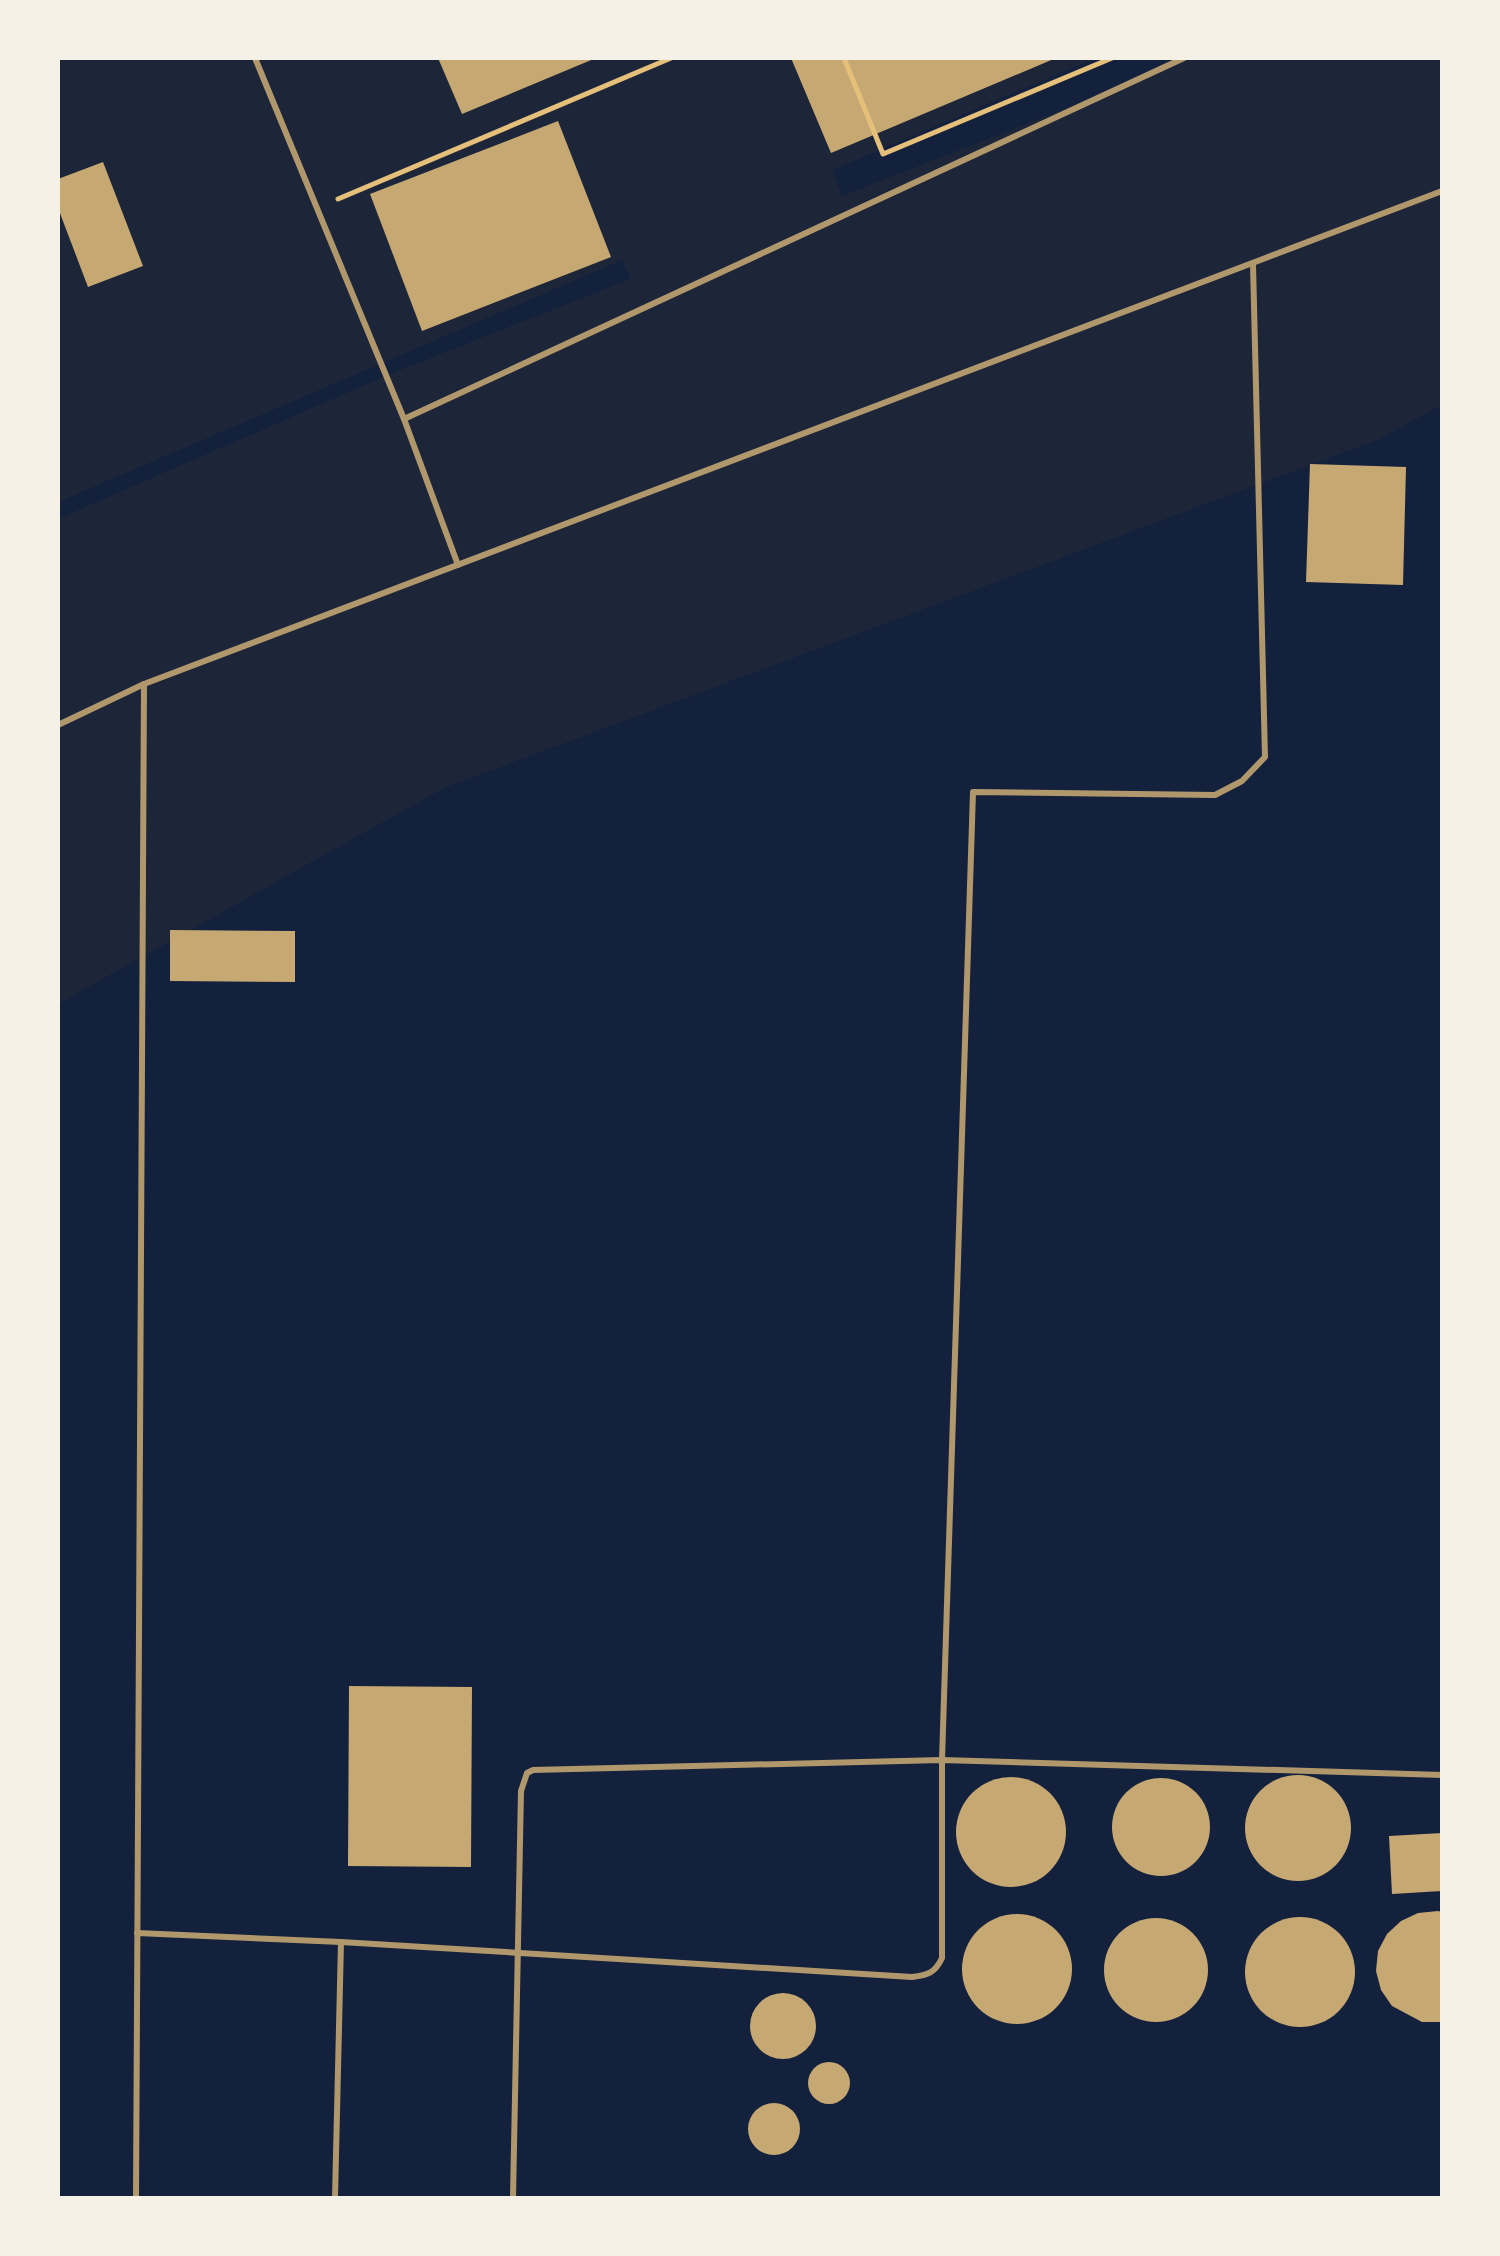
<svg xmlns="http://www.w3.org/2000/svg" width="1500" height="2256" font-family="'Asap Condensed',sans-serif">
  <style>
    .green { fill: #1d2539 }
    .building { fill: #c6a872 }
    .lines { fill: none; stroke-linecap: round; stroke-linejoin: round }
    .path { stroke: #e5c07b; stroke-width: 5 }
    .service { stroke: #b1986c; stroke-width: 6 }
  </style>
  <rect width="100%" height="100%" fill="#14213d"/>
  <polygon class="green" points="58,58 1096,58 832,170 842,196 1194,58 1442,58 1442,405 1377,440 444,788 58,1004 58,519 390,374 630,279 622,260 58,502"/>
  <g class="building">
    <polygon points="438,58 596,58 462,114"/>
    <polygon points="791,58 1056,58 831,153"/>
    <polygon points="558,121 611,257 422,331 370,194"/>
    <polygon points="103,162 143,266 88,287 58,208 58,179"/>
    <polygon points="1310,464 1406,467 1403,585 1306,582"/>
    <polygon points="170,930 295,931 295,982 170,981"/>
    <polygon points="349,1686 472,1687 471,1867 348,1866"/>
    <circle cx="1298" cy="1828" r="53"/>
    <circle cx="1011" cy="1832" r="55"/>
    <circle cx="1161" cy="1827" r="49"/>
    <polygon points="1442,1833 1442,1891 1392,1894 1389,1836"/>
    <polygon points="1438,1911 1442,1912 1442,2022 1422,2022 1392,2006 1381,1990 1376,1971 1378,1951 1387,1934 1401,1921 1418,1913"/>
    <circle cx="1017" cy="1969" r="55"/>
    <circle cx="1300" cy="1972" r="55"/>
    <circle cx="1156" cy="1970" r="52"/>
    <circle cx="783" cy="2026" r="33"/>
    <circle cx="829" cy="2083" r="21"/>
    <circle cx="774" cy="2129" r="26"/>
  </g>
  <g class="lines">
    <g class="path">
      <polyline points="844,58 883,154 1112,58"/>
      <polyline points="338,199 671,58"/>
    </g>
    <g class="service">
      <polyline points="255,58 404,419 458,565"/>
      <polyline points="404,419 1184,58"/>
      <polyline points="58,725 144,684 1442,191"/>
      <path d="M137 1933 341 1942 912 1977C928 1975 935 1973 942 1958V1760L973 792 1215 795 1242 781 1265 757 1253 264"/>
      <polyline points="136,2198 144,684"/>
      <polyline points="335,2198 341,1942"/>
      <polyline points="513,2198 521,1791 527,1773 533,1770 942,1760 1442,1775"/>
    </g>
  </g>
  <rect width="1500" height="2256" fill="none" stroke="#f6f1e7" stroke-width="120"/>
</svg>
